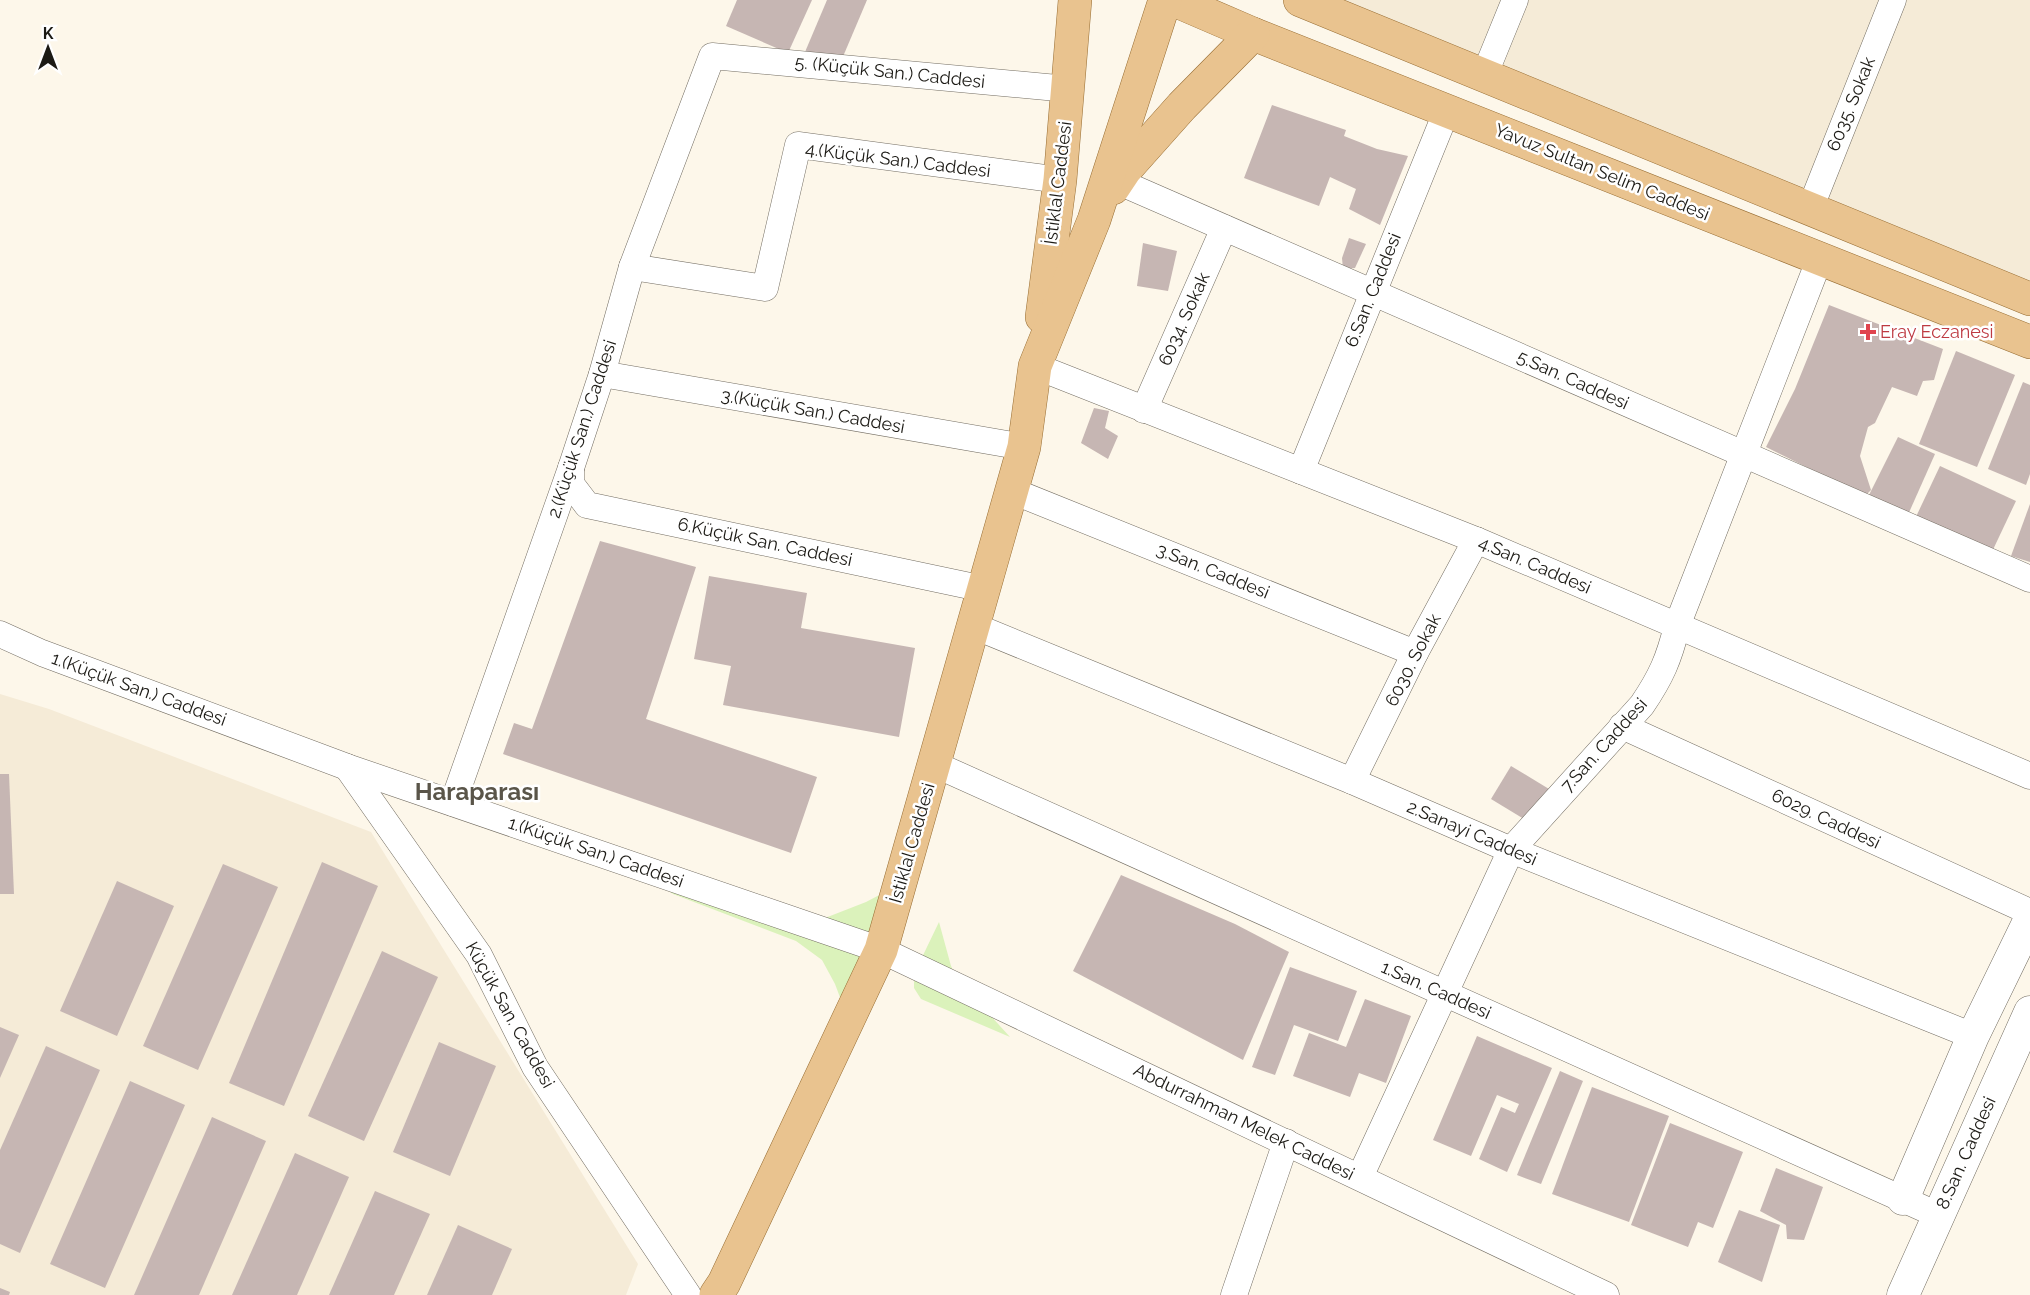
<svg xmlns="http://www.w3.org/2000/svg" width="2030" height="1295" font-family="Raleway,sans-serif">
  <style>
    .built { fill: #f5ebd7 }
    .green { fill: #dbf2bb }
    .building { fill: #c6b6b3 }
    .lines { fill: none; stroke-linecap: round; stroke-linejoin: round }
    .minor-casing { stroke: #736d62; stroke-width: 27 }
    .tertiary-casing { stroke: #736d62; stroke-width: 33 }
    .primary-casing { stroke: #986e34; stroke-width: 34 }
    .minor { stroke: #fff; stroke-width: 26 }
    .tertiary { stroke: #fff; stroke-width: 32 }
    .primary { stroke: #e9c38f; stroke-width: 33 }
    .health-dot { fill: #e0444e; stroke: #fff; stroke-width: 2 }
    .labels { text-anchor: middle; stroke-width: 5; stroke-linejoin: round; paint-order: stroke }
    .street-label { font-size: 18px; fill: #1c1a15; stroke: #fff }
    .health-label { font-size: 18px; fill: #be3a42; stroke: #fff; text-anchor: start }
    .district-label { font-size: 24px; font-weight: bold; fill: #5a5549; stroke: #fff }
  </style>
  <rect width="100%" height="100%" fill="#fdf7ea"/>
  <g class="built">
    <polygon points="1315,0 2030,0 2030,292"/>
    <polygon points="0,694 49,709 371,832 638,1264 626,1295 0,1295"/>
  </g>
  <g class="green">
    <polygon points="632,866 825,918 866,902 908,880 847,1016 835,984 822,960 796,941 673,894"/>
    <polygon points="939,922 951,966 958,980 1010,1037 921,999 914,988 914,974"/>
  </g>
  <g class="building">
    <polygon points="737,0 812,0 788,53 726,26"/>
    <polygon points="827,0 867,0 839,66 805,52"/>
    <polygon points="1272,105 1346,130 1344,136 1377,149 1408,156 1380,225 1349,209 1356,189 1330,177 1319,206 1244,178"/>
    <polygon points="1349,238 1366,244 1355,268 1343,269 1342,258"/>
    <polygon points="1143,243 1177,251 1168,291 1137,286"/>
    <polygon points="1829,305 1943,349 1934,380 1923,381 1917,396 1892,387 1875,423 1868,427 1860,456 1871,490 1865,496 1766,447 1795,389"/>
    <polygon points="1956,351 2015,375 1977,467 1919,444"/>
    <polygon points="2023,382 2030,385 2030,474 2026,485 1988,469"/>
    <polygon points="1094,408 1109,411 1105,428 1118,436 1108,459 1081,443"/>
    <polygon points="1898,437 1935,454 1907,517 1867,499"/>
    <polygon points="1940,466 2016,501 1990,556 1914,521"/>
    <polygon points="2030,504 2030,562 2011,556"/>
    <polygon points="600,541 696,567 646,719 817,777 791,853 503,754 514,723 532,729"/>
    <polygon points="709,576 807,593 801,628 915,648 899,737 723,705 731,666 694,659"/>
    <polygon points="1511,766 1549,789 1529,822 1491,799"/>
    <polygon points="0,774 9,774 14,894 0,894"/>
    <polygon points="322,862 378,886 284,1106 229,1083"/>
    <polygon points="223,864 278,887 198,1070 143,1046"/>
    <polygon points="1121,875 1235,924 1289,952 1243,1060 1073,971"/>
    <polygon points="117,881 174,906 117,1036 60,1011"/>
    <polygon points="382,951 438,977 364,1141 308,1116"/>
    <polygon points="1290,967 1357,991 1338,1041 1294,1025 1275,1075 1252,1067"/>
    <polygon points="1365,999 1411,1016 1386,1083 1359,1073 1350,1097 1293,1076 1309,1033 1346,1047"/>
    <polygon points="0,1027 19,1035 0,1078"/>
    <polygon points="1477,1036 1552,1068 1507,1172 1479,1159 1501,1107 1515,1113 1519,1104 1497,1095 1471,1156 1433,1140"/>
    <polygon points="439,1042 496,1066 450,1176 393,1152"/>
    <polygon points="46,1046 100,1070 20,1253 0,1244 0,1150"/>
    <polygon points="1560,1071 1583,1081 1541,1184 1517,1175"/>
    <polygon points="130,1081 185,1105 105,1288 50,1264"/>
    <polygon points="1592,1087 1669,1116 1629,1222 1552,1194"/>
    <polygon points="212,1117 266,1141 199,1295 134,1295"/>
    <polygon points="1670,1123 1743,1152 1713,1228 1698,1222 1688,1247 1631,1225"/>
    <polygon points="295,1153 349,1177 297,1295 232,1295"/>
    <polygon points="1776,1168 1823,1187 1804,1240 1787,1239 1786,1225 1760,1211"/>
    <polygon points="375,1191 430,1214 394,1295 329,1295"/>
    <polygon points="1739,1210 1780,1225 1762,1282 1718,1262"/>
    <polygon points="458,1225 512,1249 492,1295 427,1295"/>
    <polygon points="0,1288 10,1292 9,1295 0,1295"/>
  </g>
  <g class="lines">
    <g class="minor-casing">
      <g id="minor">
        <polyline points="1484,76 1515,0"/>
        <polyline points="1117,181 2030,579"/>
        <polyline points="1810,209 1893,0"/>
        <polyline points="632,267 765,288 798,145 1060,180"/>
        <polyline points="1035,366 1476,540 2030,776"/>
        <polyline points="602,374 1024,447"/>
        <polyline points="1144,410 1224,228"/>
        <polyline points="571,468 571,484 587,505 984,589"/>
        <polyline points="1301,471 1447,110"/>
        <polyline points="1010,490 1415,653"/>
        <polyline points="974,626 1352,781 1511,850 1973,1036"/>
        <polyline points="0,634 42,653 347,767 881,950 1606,1295"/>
        <polyline points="1622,726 2030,912"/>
        <polyline points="934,764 1938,1215"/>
        <polyline points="347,767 479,955 535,1067 688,1295"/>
        <polyline points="1352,781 1415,653 1476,540"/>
        <polyline points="453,803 571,468 602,374 632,267 712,56 1068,89"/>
        <path d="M1360 1177 1511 850 1642 705C1661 677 1669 659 1677 626L1820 258"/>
        <polyline points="1234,1295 1286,1142"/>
      </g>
    </g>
    <g class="tertiary-casing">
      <g id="tertiary">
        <polyline points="1903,1199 1973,1036 2030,919"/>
        <polyline points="1903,1295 2030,1012"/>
      </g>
    </g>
    <g class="primary-casing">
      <g id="primary">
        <polyline points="1174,0 1253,34 2030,342"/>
        <polyline points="1300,0 2030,299"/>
        <polyline points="1113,188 1125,170 1182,106 1253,34"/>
        <polyline points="1042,317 1060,180 1075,0"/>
        <polyline points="716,1295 724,1283 881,950 1024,447 1035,366 1094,220 1165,0"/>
      </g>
    </g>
    <use href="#minor" class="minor"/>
    <use href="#tertiary" class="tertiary"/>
    <use href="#primary" class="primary"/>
  </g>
  <path class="health-dot" d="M1865 323h6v6h6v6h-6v6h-6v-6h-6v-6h6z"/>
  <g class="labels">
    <g class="street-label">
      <text transform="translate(890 72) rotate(6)" y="6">5. (Küçük San.) Caddesi</text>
      <text transform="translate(1851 104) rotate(-68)" y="6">6035. Sokak</text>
      <text transform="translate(898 160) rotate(7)" y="6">4.(Küçük San.) Caddesi</text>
      <text transform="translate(1602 172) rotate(22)" y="6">Yavuz Sultan Selim Caddesi</text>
      <text transform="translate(1058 183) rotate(-83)" y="6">İstiklal Caddesi</text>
      <text transform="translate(1373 290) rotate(-68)" y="6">6.San. Caddesi</text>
      <text transform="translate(1184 319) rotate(-66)" y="6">6034. Sokak</text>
      <text transform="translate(1573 380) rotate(24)" y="6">5.San. Caddesi</text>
      <text transform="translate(813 411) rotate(10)" y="6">3.(Küçük San.) Caddesi</text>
      <text transform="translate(582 429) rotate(-72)" y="6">2.(Küçük San.) Caddesi</text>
      <text transform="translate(765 542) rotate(12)" y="6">6.Küçük San. Caddesi</text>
      <text transform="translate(1535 565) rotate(23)" y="6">4.San. Caddesi</text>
      <text transform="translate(1213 571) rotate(22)" y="6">3.San. Caddesi</text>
      <text transform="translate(1413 660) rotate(-63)" y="6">6030. Sokak</text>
      <text transform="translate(139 689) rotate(20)" y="6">1.(Küçük San.) Caddesi</text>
      <text transform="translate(1604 745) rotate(-48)" y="6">7.San. Caddesi</text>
      <text transform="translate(1826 819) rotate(25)" y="6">6029. Caddesi</text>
      <text transform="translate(1472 833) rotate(23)" y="6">2.Sanayi Caddesi</text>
      <text transform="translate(912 843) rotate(-74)" y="6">İstiklal Caddesi</text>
      <text transform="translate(596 852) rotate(19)" y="6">1.(Küçük San.) Caddesi</text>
      <text transform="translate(1436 990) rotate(24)" y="6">1.San. Caddesi</text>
      <text transform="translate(510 1015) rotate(61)" y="6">Küçük San. Caddesi</text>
      <text transform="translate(1244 1122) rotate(26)" y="6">Abdurrahman Melek Caddesi</text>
      <text transform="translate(1966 1153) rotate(-66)" y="6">8.San. Caddesi</text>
    </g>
    <g class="health-label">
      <text x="1880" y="338">Eray Eczanesi</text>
    </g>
    <g class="district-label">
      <text x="477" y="800">Haraparası</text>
    </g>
  </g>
  <g transform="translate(48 48)" stroke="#ffffff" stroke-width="4.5" paint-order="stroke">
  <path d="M0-4.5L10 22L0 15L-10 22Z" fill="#1c1a15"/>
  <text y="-9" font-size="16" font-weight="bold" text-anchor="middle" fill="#1c1a15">K</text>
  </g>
</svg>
